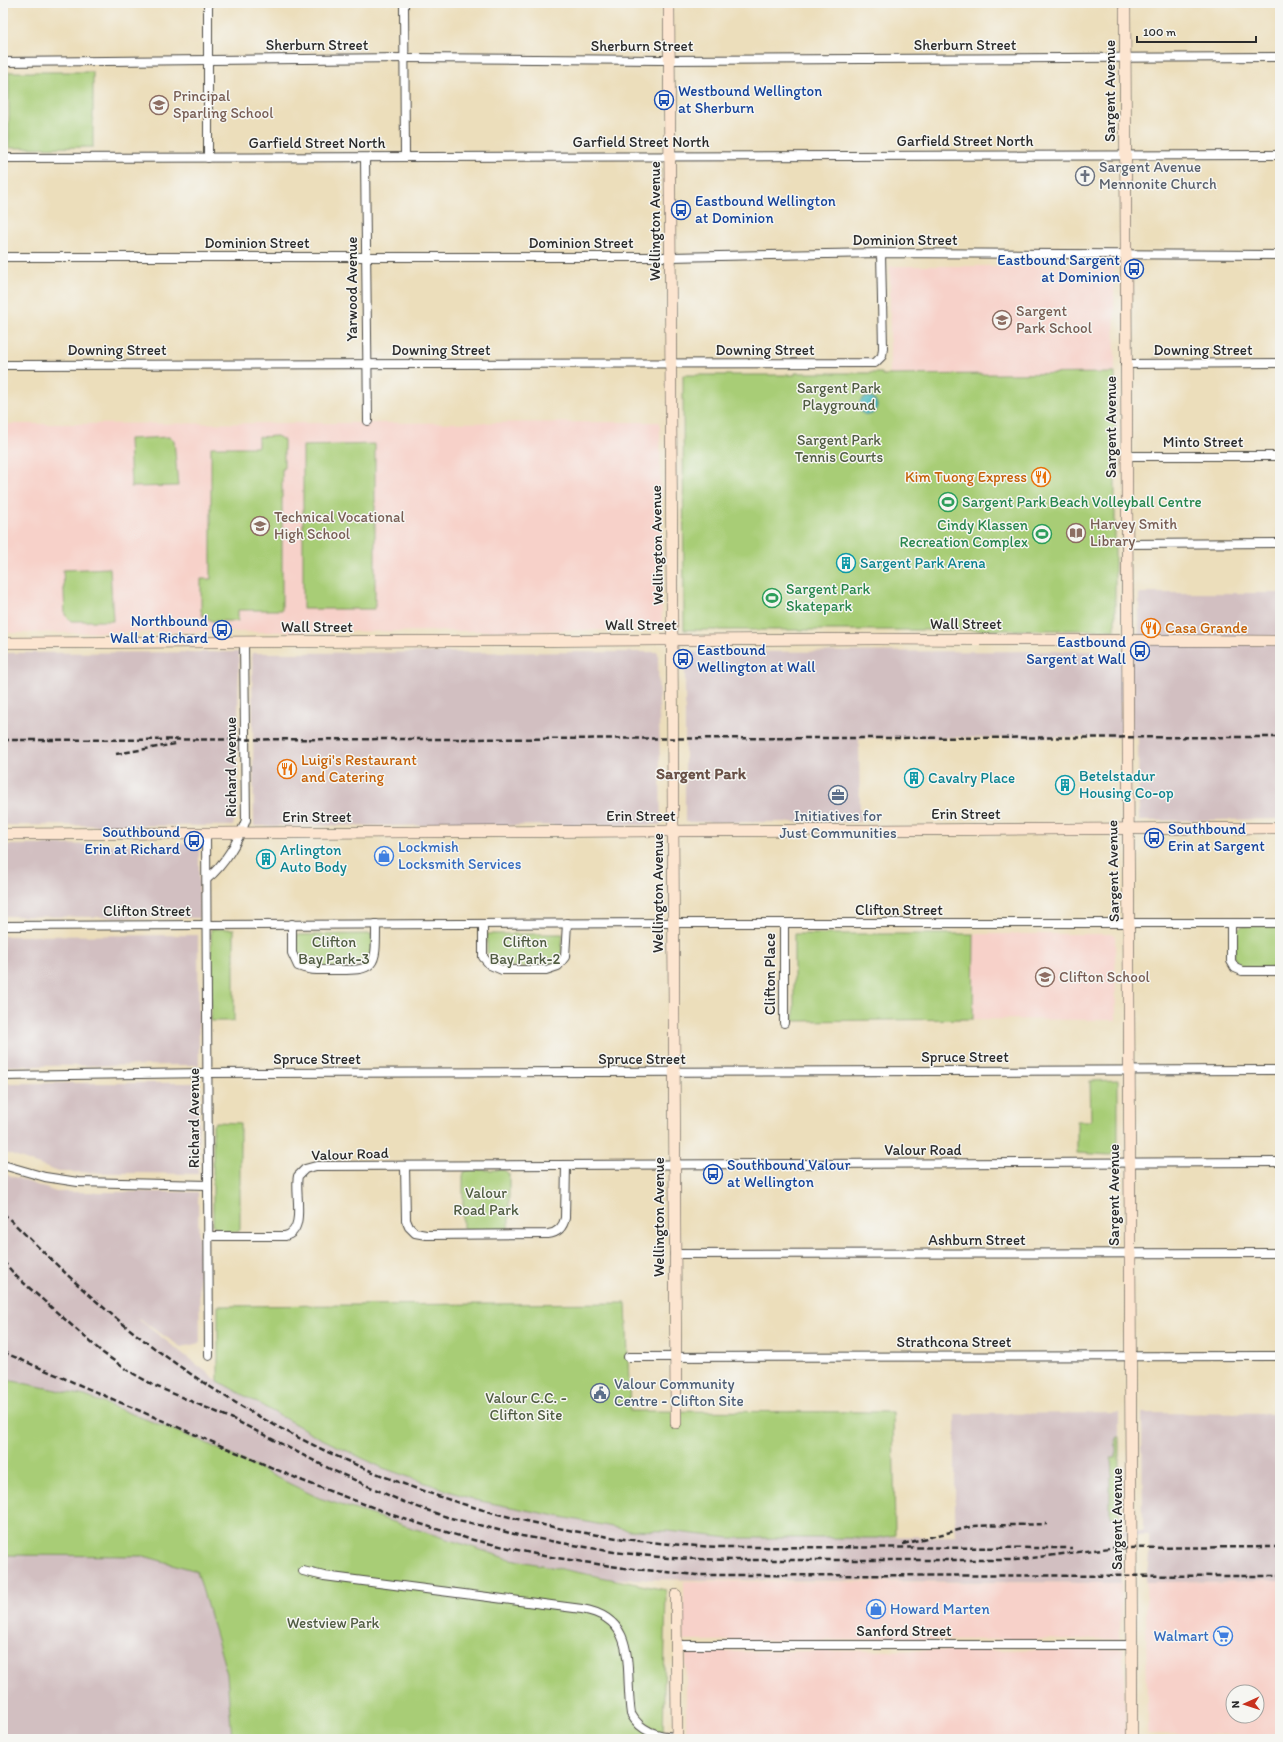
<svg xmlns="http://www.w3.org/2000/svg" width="1283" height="1742" font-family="Itim,sans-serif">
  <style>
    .built { fill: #f7d1c9; fill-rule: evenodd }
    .industrial { fill: #d2bfc1 }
    .green { fill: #a8cd76; stroke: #6a7c50 }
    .water { fill: #4bbac2; stroke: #3b7276 }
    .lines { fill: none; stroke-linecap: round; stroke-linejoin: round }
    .street-casing { stroke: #484641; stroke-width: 10 }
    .secondary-casing { stroke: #484641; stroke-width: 12 }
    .street { stroke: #fff; stroke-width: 8 }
    .secondary { stroke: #fce5d0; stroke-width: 11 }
    .rail { stroke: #2b2b2b; stroke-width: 2.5; stroke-dasharray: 6 3; stroke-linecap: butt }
    .labels { text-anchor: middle; stroke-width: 3; stroke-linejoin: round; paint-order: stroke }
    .street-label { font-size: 15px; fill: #2b2b2b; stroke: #f6f6f2 }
    .transit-label { font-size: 15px; fill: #164399; stroke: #f6f6f2; text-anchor: start }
    .education-label { font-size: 15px; fill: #785e54; stroke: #f6f6f2; text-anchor: start }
    .worship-label { font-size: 15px; fill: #5b616d; stroke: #f6f6f2; text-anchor: start }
    .park-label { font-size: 15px; fill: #505c42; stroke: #f6f6f2 }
    .food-label { font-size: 15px; fill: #c56008; stroke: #f6f6f2; text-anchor: start }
    .leisure-label { font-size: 15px; fill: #27864d; stroke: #f6f6f2; text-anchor: start }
    .culture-label { font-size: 15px; fill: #0d838f; stroke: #f6f6f2; text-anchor: start }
    .service-label { font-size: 15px; fill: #4e5e75; stroke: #f6f6f2 }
    .shop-label { font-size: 15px; fill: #366cbe; stroke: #f6f6f2; text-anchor: start }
    .neighbourhood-label { font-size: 16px; font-weight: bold; fill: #695147; stroke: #f6f6f2 }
  </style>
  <rect width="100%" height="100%" fill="#f6f6f2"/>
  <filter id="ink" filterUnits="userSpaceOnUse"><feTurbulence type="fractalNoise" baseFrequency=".025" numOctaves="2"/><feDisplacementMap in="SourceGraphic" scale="8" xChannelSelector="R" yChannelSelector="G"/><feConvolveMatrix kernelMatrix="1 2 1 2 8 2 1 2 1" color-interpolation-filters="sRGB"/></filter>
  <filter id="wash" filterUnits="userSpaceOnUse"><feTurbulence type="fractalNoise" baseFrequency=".012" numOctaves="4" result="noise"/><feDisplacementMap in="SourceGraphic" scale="16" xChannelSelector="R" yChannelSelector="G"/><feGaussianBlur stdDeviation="0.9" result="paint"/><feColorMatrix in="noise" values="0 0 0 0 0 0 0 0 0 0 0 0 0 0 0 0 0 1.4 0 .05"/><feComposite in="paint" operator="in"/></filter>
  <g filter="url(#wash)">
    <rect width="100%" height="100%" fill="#ecdebb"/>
    <g class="built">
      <polygon points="890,266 1114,266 1115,373 890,376"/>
      <polygon points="660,422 662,630 3,633 3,424"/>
      <polygon points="974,934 1115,934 1116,1020 973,1019"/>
      <polygon points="684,1581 1121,1583 1120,1639 683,1641"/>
      <path d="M1280 1581V1739H1233V1735L1147 1734 1146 1582ZM1233 1692H1257V1716H1233Z"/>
      <polygon points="1123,1649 1126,1739 686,1739 686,1652"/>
    </g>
    <g class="industrial">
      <polygon points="1139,593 1280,593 1280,819 1139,821 1138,737 859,738 860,822 685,822 685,652 1139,651"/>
      <polygon points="239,652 237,810 233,826 3,825 3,653"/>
      <polygon points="658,652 661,825 254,826 252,653"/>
      <polygon points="199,844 199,918 3,916 3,845"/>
      <polygon points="198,935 199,1065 3,1066 3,936"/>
      <polygon points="3,1083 199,1083 198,1174 59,1172 3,1152"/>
      <polygon points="3,1173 56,1192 198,1192 200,1343 181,1347 134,1316 218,1381 320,1438 383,1468 475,1500 628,1530 668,1531 730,1538 955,1536 955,1414 1119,1413 1119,1530 1143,1530 1142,1413 1280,1414 1280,1581 1146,1582 1149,1555 1149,1535 1122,1535 1121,1583 610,1579 506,1558 319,1498 202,1441 85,1396 3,1379"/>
      <polygon points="3,1555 144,1556 197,1571 227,1674 232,1739 3,1739"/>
    </g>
    <g class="green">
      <polygon points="9,72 93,72 93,147 9,148"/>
      <polygon points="795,373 882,373 882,375 1115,373 1115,630 684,630 683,375 795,375"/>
      <polygon points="277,436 284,440 284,469 282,469 282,610 238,610 238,621 212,621 202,615 201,610 201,579 211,579 211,447 258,447 258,437"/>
      <polygon points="169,437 174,440 178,486 131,487 129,439"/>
      <polygon points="375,444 375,609 303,609 303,446"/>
      <polygon points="110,568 113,621 71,621 65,615 63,570"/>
      <path d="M1242 926H1280V967C1270 967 1239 971 1235 961 1234 957 1235 950 1235 945 1235 936 1235 932 1242 926Z"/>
      <rect x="211" y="929" width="23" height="92"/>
      <path d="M372 934C372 942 374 952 369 959 362 970 306 971 298 960 294 953 296 942 296 935Z"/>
      <polygon points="487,934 563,934 561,957 554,964 545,967 502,966 494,962 487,953"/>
      <polygon points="794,934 974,934 973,1019 794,1021"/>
      <polygon points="1118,1080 1118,1151 1110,1155 1077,1153 1077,1121 1091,1121 1090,1081"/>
      <polygon points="216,1122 240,1123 240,1230 238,1232 220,1231 213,1225 213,1125"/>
      <polygon points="468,1170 504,1170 509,1174 509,1226 506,1231 466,1231 463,1228 463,1177 464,1172"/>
      <polygon points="626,1303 630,1411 893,1412 895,1535 877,1538 730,1538 668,1531 628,1530 475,1500 383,1468 320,1438 218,1381 218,1306"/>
      <polygon points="3,1379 85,1396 202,1441 319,1498 506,1558 666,1590 663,1739 232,1739 227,1674 197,1571 144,1556 3,1555"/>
      <polygon points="1116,1437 1119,1437 1119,1517 1110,1517 1110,1477 1112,1476 1111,1458 1116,1458"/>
    </g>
    <circle class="water" cx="868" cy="406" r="9"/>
  </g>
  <g filter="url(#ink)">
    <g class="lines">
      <g class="street-casing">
        <g id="street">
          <polyline points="404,3 405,156"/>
          <polyline points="3,62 405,58 661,60 1280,57"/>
          <polyline points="3,158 1280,155"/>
          <polyline points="208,158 208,3"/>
          <polyline points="365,158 368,421"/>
          <polyline points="3,257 670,257 881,253 1280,255"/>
          <polyline points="1125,364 1280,363"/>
          <polyline points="3,365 875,363 882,356 883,348 881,253"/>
          <polyline points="1126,456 1280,456"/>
          <polyline points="1126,544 1280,543"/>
          <polyline points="206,832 209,1356"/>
          <path d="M207 879C224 865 238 842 246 820L244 643"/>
          <polyline points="1231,923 1231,961 1235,968 1242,971 1280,971"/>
          <path d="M292 924V953L298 966C309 971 321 970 332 970 377 971 376 967 376 924"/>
          <polyline points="483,924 483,957 490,965 502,970 546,970 558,966 565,957 567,923"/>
          <polyline points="784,924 784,1023"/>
          <polyline points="3,926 664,923 1280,923"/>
          <polyline points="3,1076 207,1073 1280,1070"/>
          <polyline points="3,1165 45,1177 78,1182 208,1185"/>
          <path d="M405 1166 406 1220 409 1227 415 1233 426 1235 548 1234C557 1233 563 1228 565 1218L566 1165"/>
          <path d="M208 1236H285C307 1231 294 1192 298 1176L305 1169 316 1166 1280 1162"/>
          <polyline points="674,1254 1280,1253"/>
          <polyline points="628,1357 1280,1356"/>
          <path d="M303 1571 324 1576 582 1609C640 1619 624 1670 631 1714 641 1732 657 1736 677 1737"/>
          <polyline points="677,1645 1131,1645"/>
        </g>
      </g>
      <g class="secondary-casing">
        <g id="secondary">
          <polyline points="669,3 676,1423"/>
          <polyline points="1125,3 1132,1739"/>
          <polyline points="3,643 876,639 1280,641"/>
          <polyline points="3,834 1280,828"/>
          <polyline points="676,1595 677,1739"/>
        </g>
      </g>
      <use href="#street" class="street"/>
      <use href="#secondary" class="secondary"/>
      <g class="rail">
        <polyline points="3,740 1280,737"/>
        <polyline points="116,754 176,744"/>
        <path d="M3 1213C50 1258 96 1305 149 1344 314 1469 515 1540 721 1547L1072 1548"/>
        <polyline points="3,1261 17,1277 103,1353 127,1370 155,1386 233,1419 330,1469 406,1503 447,1517 522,1536 614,1552 668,1558 733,1560 1015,1560 1110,1548 1280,1547"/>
        <polyline points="3,1352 303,1481 401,1518 469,1539 544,1556 624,1568 697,1575 1280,1576"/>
        <polyline points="903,1544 974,1526 1047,1524"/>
      </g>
    </g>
  </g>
  <defs>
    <g id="bus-ring" transform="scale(1)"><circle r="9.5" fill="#f6f6f2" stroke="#1a4fb4" stroke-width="1.5"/><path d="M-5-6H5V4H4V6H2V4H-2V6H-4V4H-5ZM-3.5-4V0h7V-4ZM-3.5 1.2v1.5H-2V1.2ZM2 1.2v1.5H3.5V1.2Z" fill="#1a4fb4"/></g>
    <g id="school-ring" transform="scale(1)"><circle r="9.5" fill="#f6f6f2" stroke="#8d6e63" stroke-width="1.5"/><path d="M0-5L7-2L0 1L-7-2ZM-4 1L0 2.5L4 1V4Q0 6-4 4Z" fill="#8d6e63"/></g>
    <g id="church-ring" transform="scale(1)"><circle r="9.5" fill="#f6f6f2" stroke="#6b7280" stroke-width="1.5"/><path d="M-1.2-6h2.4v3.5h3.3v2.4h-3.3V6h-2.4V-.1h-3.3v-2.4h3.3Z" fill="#6b7280"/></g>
    <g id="restaurant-ring" transform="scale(1)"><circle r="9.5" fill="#f6f6f2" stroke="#e8710a" stroke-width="1.5"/><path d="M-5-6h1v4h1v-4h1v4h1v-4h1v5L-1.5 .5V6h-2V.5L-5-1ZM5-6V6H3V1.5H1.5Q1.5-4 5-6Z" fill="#e8710a"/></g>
    <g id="stadium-ring" transform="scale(1)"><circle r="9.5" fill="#f6f6f2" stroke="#2e9e5b" stroke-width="1.5"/><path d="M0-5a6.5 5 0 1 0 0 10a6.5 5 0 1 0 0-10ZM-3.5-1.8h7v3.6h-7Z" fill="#2e9e5b"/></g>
    <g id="library-ring" transform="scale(1)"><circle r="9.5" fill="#f6f6f2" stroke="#8d6e63" stroke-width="1.5"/><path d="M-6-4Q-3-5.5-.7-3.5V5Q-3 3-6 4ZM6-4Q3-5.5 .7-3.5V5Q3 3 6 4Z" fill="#8d6e63"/></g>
    <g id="building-ring" transform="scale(1)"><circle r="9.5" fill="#f6f6f2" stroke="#0f9aa8" stroke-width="1.5"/><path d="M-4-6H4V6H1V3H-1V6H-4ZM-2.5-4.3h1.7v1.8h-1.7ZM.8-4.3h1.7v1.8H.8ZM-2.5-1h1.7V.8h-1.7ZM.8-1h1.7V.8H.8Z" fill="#0f9aa8"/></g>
    <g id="office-ring" transform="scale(1)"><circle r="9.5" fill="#f6f6f2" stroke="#5c6f8a" stroke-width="1.5"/><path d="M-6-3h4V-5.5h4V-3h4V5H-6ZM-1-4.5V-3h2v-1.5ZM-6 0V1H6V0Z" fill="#5c6f8a"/></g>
    <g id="shop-ring" transform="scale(1)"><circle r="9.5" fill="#f6f6f2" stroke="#3f7fe0" stroke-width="1.5"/><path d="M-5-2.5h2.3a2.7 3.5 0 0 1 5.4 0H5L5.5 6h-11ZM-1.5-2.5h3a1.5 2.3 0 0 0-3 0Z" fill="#3f7fe0"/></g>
    <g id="civic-ring" transform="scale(1)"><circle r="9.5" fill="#f6f6f2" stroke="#5c6f8a" stroke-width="1.5"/><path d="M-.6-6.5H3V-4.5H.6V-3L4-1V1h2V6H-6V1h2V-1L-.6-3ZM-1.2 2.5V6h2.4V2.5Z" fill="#5c6f8a"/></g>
    <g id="supermarket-ring" transform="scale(1)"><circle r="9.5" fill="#f6f6f2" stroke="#3f7fe0" stroke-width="1.5"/><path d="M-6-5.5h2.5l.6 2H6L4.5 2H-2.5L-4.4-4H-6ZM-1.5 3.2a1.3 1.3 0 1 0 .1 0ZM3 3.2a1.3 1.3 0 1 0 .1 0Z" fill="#3f7fe0"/></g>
  </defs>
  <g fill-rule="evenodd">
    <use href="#bus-ring" x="664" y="100"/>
    <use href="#school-ring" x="159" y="105"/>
    <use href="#church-ring" x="1085" y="176"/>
    <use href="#bus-ring" x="681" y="210"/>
    <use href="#bus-ring" x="1134" y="269"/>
    <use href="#school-ring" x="1002" y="320"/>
    <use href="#restaurant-ring" x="1041" y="477"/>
    <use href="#stadium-ring" x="948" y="502"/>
    <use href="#school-ring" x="260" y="526"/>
    <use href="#library-ring" x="1076" y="533"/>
    <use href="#stadium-ring" x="1042" y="534"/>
    <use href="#building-ring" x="846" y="563"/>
    <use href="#stadium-ring" x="772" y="598"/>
    <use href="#restaurant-ring" x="1151" y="628"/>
    <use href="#bus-ring" x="222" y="630"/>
    <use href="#bus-ring" x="1140" y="651"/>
    <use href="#bus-ring" x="683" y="659"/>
    <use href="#restaurant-ring" x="287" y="769"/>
    <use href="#building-ring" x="914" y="778"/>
    <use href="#building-ring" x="1065" y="785"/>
    <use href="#office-ring" x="838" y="795"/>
    <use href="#bus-ring" x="1154" y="838"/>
    <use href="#bus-ring" x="194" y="841"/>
    <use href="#shop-ring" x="384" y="856"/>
    <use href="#building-ring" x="266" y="859"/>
    <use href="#school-ring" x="1045" y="977"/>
    <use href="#bus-ring" x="713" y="1174"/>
    <use href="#civic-ring" x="600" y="1393"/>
    <use href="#shop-ring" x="876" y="1609"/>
    <use href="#supermarket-ring" x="1223" y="1636"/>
  </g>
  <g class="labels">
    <g class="street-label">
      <text x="317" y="50">Sherburn Street</text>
      <text x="965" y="50">Sherburn Street</text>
      <text x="642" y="51">Sherburn Street</text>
      <text transform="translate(1110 91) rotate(-90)" y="5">Sargent Avenue</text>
      <text x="965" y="146">Garfield Street North</text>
      <text x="641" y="147">Garfield Street North</text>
      <text x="317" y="148">Garfield Street North</text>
      <text transform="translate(655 221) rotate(-90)" y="5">Wellington Avenue</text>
      <text x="905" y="245">Dominion Street</text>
      <text x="257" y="248">Dominion Street</text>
      <text x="581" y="248">Dominion Street</text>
      <text transform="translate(352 289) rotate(-90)" y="5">Yarwood Avenue</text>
      <text x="117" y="355">Downing Street</text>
      <text x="441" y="355">Downing Street</text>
      <text x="765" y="355">Downing Street</text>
      <text x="1203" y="355">Downing Street</text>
      <text transform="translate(1111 427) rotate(-90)" y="5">Sargent Avenue</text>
      <text x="1203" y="447">Minto Street</text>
      <text transform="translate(657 545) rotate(-91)" y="5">Wellington Avenue</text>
      <text x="966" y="629">Wall Street</text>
      <text x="641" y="630">Wall Street</text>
      <text x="317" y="632">Wall Street</text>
      <text transform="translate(231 767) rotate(-90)" y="5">Richard Avenue</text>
      <text x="966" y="819">Erin Street</text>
      <text x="641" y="821">Erin Street</text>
      <text x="317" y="822">Erin Street</text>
      <text transform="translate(1113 871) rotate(-91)" y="5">Sargent Avenue</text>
      <text transform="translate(658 893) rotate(-90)" y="5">Wellington Avenue</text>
      <text x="899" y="915">Clifton Street</text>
      <text x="147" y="916">Clifton Street</text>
      <text transform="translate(770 974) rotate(-90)" y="5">Clifton Place</text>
      <text x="965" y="1062">Spruce Street</text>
      <text x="317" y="1064">Spruce Street</text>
      <text x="642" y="1064">Spruce Street</text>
      <text transform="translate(194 1118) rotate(-90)" y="5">Richard Avenue</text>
      <text x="923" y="1155">Valour Road</text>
      <text transform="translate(350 1154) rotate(-2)" y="5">Valour Road</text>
      <text transform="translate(1114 1195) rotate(-90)" y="5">Sargent Avenue</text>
      <text transform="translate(659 1217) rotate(-90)" y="5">Wellington Avenue</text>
      <text x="977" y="1245">Ashburn Street</text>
      <text x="954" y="1347">Strathcona Street</text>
      <text transform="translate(1117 1519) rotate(-90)" y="5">Sargent Avenue</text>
      <text x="904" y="1636">Sanford Street</text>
    </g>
    <g class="transit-label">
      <text x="678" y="96">Westbound Wellington<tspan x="678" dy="17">at Sherburn</tspan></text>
      <text x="695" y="206">Eastbound Wellington<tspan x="695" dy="17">at Dominion</tspan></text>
      <text x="1120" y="265" text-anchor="end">Eastbound Sargent<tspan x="1120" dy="17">at Dominion</tspan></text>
      <text x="208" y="626" text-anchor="end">Northbound<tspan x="208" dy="17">Wall at Richard</tspan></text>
      <text x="1126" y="647" text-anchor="end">Eastbound<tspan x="1126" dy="17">Sargent at Wall</tspan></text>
      <text x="697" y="655">Eastbound<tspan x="697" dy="17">Wellington at Wall</tspan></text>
      <text x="1168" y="834">Southbound<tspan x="1168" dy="17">Erin at Sargent</tspan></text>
      <text x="180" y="837" text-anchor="end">Southbound<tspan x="180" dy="17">Erin at Richard</tspan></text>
      <text x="727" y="1170">Southbound Valour<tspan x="727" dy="17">at Wellington</tspan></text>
    </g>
    <g class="education-label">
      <text x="173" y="101">Principal<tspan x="173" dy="17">Sparling School</tspan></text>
      <text x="1016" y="316">Sargent<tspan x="1016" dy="17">Park School</tspan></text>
      <text x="274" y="522">Technical Vocational<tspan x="274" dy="17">High School</tspan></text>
      <text x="1090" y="529">Harvey Smith<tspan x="1090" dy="17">Library</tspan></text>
      <text x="1059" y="982">Clifton School</text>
    </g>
    <g class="worship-label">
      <text x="1099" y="172">Sargent Avenue<tspan x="1099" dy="17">Mennonite Church</tspan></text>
    </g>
    <g class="park-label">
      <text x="839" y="393">Sargent Park<tspan x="839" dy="17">Playground</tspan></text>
      <text x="839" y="445">Sargent Park<tspan x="839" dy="17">Tennis Courts</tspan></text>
      <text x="334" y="947">Clifton<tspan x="334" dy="17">Bay Park-3</tspan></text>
      <text x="525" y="947">Clifton<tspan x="525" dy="17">Bay Park-2</tspan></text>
      <text x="486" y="1198">Valour<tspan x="486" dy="17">Road Park</tspan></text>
      <text x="526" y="1403">Valour C.C. -<tspan x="526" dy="17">Clifton Site</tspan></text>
      <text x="333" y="1628">Westview Park</text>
    </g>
    <g class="food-label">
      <text x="1027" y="482" text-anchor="end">Kim Tuong Express</text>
      <text x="1165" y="633">Casa Grande</text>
      <text x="301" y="765">Luigi's Restaurant<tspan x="301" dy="17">and Catering</tspan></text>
    </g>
    <g class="leisure-label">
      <text x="962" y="507">Sargent Park Beach Volleyball Centre</text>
      <text x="1028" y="530" text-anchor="end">Cindy Klassen<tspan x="1028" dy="17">Recreation Complex</tspan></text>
      <text x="786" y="594">Sargent Park<tspan x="786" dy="17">Skatepark</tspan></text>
    </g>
    <g class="culture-label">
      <text x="860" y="568">Sargent Park Arena</text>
      <text x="1079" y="781">Betelstadur<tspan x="1079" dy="17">Housing Co-op</tspan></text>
      <text x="928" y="783">Cavalry Place</text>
      <text x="280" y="855">Arlington<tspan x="280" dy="17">Auto Body</tspan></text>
    </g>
    <g class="service-label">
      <text x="838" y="821">Initiatives for<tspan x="838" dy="17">Just Communities</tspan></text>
      <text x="614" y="1389" text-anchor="start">Valour Community<tspan x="614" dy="17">Centre - Clifton Site</tspan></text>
    </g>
    <g class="shop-label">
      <text x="398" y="852">Lockmish<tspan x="398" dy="17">Locksmith Services</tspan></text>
      <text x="890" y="1614">Howard Marten</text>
      <text x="1209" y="1641" text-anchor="end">Walmart</text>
    </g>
    <g class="neighbourhood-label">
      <text x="701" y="779">Sargent Park</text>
    </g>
  </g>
  <rect width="1283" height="1742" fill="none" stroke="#f6f6f2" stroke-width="16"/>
  <g transform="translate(1245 1704) rotate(267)"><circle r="19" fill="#f6f6f2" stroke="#a5a5a2"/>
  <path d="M0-3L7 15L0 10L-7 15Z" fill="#c8321e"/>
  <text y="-6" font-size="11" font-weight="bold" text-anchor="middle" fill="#2b2b2b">N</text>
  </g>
  <path d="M1137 36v6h119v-6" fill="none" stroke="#2b2b2b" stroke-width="2"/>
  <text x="1143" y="36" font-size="12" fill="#2b2b2b" stroke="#f6f6f2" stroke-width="3" paint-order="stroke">100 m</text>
</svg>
